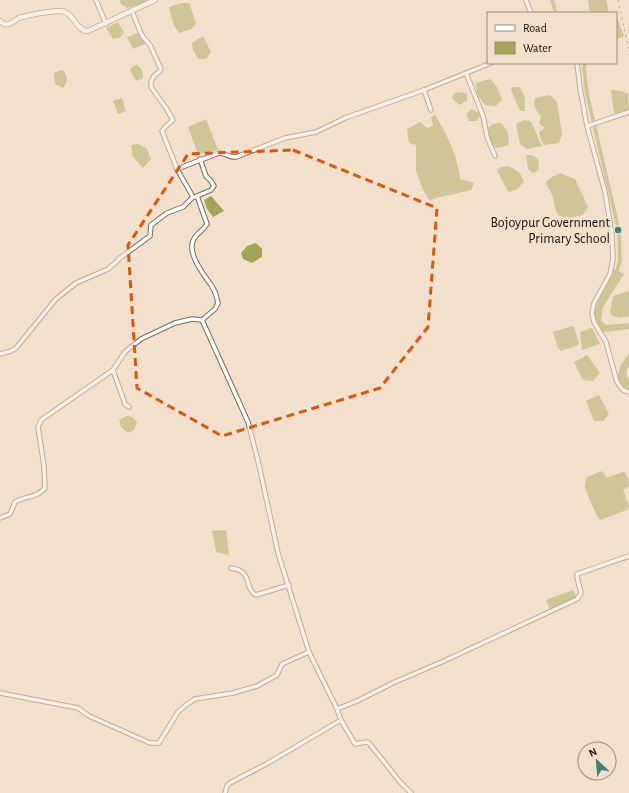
<svg xmlns="http://www.w3.org/2000/svg" width="629" height="793" font-family="'Alegreya Sans',sans-serif">
  <style>
    .water { fill: #a2a654 }
    .lines { fill: none; stroke-linecap: round; stroke-linejoin: round }
    .canal { stroke: #a2a654; stroke-width: 3.5 }
    .minor-casing { stroke: #7c6c5c; stroke-width: 5.5 }
    .secondary-casing { stroke: #7c6c5c; stroke-width: 6 }
    .minor { stroke: #fff; stroke-width: 3.5 }
    .secondary { stroke: #fff; stroke-width: 4.5 }
    .rail { stroke: #73685d; stroke-width: 1; stroke-dasharray: 2 4; stroke-linecap: butt }
    .marked { fill: none; stroke: #de550c; stroke-width: 3; stroke-dasharray: 8 5; stroke-linejoin: round }
    .poi-dot { fill: #418272; stroke: #f2e0cd; stroke-width: 1.5 }
    .labels { text-anchor: middle; stroke-width: 4; stroke-linejoin: round; paint-order: stroke }
    .poi-label { font-size: 14px; fill: #17110b; stroke: #f2e0cd; text-anchor: end }
  </style>
  <rect width="100%" height="100%" fill="#f2e0cd"/>
  <g class="water">
    <polygon points="120,0 148,0 145,3 127,8 121,4"/>
    <polygon points="588,0 606,0 609,13 590,13"/>
    <polygon points="181,3 189,3 196,23 192,29 179,33 174,26 169,7"/>
    <polygon points="617,18 624,36 617,39 616,19"/>
    <polygon points="118,22 124,32 121,37 113,39 106,28"/>
    <polygon points="140,32 145,44 133,49 127,37"/>
    <polygon points="203,36 211,52 206,59 198,59 193,50 192,43"/>
    <polygon points="137,65 142,70 143,78 136,81 130,70 132,67"/>
    <path d="M61 70 64 71C68 78 68 82 63 88L55 84 54 73Z"/>
    <polygon points="490,79 497,87 502,100 496,106 485,105 477,94 476,83"/>
    <polygon points="512,87 520,87 525,98 525,111 520,111 511,90"/>
    <polygon points="611,90 621,91 628,94 629,109 622,113 614,113"/>
    <polygon points="462,92 467,94 467,101 459,105 452,98 455,93"/>
    <path d="M550 95 557 102 562 134 559 143 544 145 541 140 539 132 545 128 539 124 541 117C536 110 533 106 535 98Z"/>
    <polygon points="122,98 126,111 118,114 113,101"/>
    <polygon points="472,109 480,114 477,121 469,121 466,114"/>
    <path d="M435 115C447 134 458 157 460 179L474 183 471 190 429 200 423 190 416 171V145L409 143 407 129 420 122 427 128 433 126 431 117Z"/>
    <polygon points="206,119 218,150 198,154 188,127"/>
    <path d="M524 120 530 121C536 129 537 137 542 146L527 149 520 144 516 124Z"/>
    <path d="M501 123C508 130 510 136 508 145L502 147 496 148 491 143 488 128 493 124Z"/>
    <polygon points="138,144 147,149 151,159 143,168 133,157 131,145"/>
    <path d="M526 155C538 154 540 160 538 171L533 173 528 169Z"/>
    <path d="M508 166C517 170 521 172 524 182L516 190 508 192 497 170 501 167Z"/>
    <path d="M560 173 575 179 588 207 583 215C574 218 567 218 558 215 554 207 554 201 552 195 550 190 547 187 546 182L552 177Z"/>
    <polygon points="211,196 224,211 213,217 207,209 204,200"/>
    <polygon points="256,243 262,249 262,257 252,263 243,259 241,253 247,246"/>
    <path d="M614 269 624 274 603 307 601 320 606 325 629 323V329L605 332C580 320 608 286 614 269Z"/>
    <polygon points="628,291 629,293 629,316 620,318 613,316 610,313 613,296"/>
    <polygon points="572,326 574,327 579,343 578,345 561,351 558,348 553,332"/>
    <polygon points="592,328 600,344 582,350 580,332"/>
    <path d="M629 353V366L626 371 627 377 629 379V389C624 388 622 387 620 382 615 371 623 362 629 353Z"/>
    <polygon points="587,355 600,373 593,381 583,380 574,362"/>
    <polygon points="599,395 609,414 603,421 594,421 586,401"/>
    <polygon points="127,416 132,417 137,422 134,430 128,433 121,427 119,420"/>
    <path d="M602 471 606 477H608L623 472H625L629 482V486L623 490 629 506 628 508 624 511 600 520C597 517 585 491 585 486 585 484 587 479 587 477Z"/>
    <polygon points="226,530 229,555 216,552 212,531"/>
    <polygon points="573,590 577,599 550,610 546,600"/>
  </g>
  <g class="lines">
    <g class="canal">
      <polyline points="552,0 556,13"/>
      <polyline points="585,63 584,68 587,94 619,231 620,261 616,274"/>
    </g>
    <g class="minor-casing">
      <g id="minor">
        <polyline points="96,0 106,24"/>
        <polyline points="526,0 531,13"/>
        <polyline points="132,11 140,31 143,37 150,45 161,69 160,71 154,76 151,82 151,87 166,108 173,120 165,127 162,131 177,169"/>
        <polyline points="577,63 580,88 587,126 605,192 612,235 613,259 610,274 594,303 592,313 594,322 606,342 617,382 623,390 629,392"/>
        <polyline points="466,73 483,116 487,137 495,156"/>
        <polyline points="424,90 431,110"/>
        <polyline points="587,126 629,112"/>
        <path d="M197 196 207 224C203 231 196 233 193 241 187 255 206 277 213 288 216 293 217 298 218 303L215 309 202 320 248 422 259 465 278 553 309 652 337 709"/>
        <polyline points="195,197 211,190 214,186 211,181 206,176 200,159"/>
        <path d="M0 354 11 351 16 348 56 299 76 283 108 269 115 263 120 258 150 236 151 225 167 213 183 207 193 197 177 169 219 153C226 153 229 158 236 157L285 138 316 132 345 118 424 90 491 63"/>
        <polyline points="113,370 125,404 129,407"/>
        <path d="M0 518 10 514 15 502C25 496 37 498 45 488L44 466 38 427 41 420 113 370 125 352 141 339 175 323 192 319 202 320"/>
        <path d="M231 568C254 571 243 588 256 595L289 585"/>
        <polyline points="0,693 78,708 89,716 150,743 159,743 178,712 186,705 195,699 233,693 257,686 277,675 282,664 309,652"/>
        <polyline points="341,720 355,744 366,742 369,743 401,783 411,793"/>
        <polyline points="225,793 227,786 230,783 268,763 341,720 339,715 337,709 357,701 395,682 444,661 577,599 581,593 577,577 577,574 629,556"/>
      </g>
    </g>
    <g class="secondary-casing">
      <path id="secondary" d="M0 21C2 23 5 25 8 24 12 23 16 20 19 18 32 14 46 12 59 11 74 10 75 31 88 31L155 0"/>
    </g>
    <use href="#minor" class="minor"/>
    <use href="#secondary" class="secondary"/>
    <polyline class="rail" points="618,0 629,52"/>
  </g>
  <path d="M0 0H629V793H0ZM293 150 437 208 428 327 380 388 222 436 137 388 128 245 188 154Z" fill="#f2e0cd" fill-opacity=".55" fill-rule="evenodd"/>
  <path class="marked" d="M293 150 437 208 428 327 380 388 222 436 137 388 128 245 188 154Z"/>
  <circle class="poi-dot" cx="618" cy="230" r="4"/>
  <g class="labels">
    <g class="poi-label">
      <text x="610" y="227">Bojoypur Government<tspan x="610" dy="16">Primary School</tspan></text>
    </g>
  </g>
  <rect x="487" y="12" width="130" height="52" fill="#f2e0cd" stroke="#9a8d7f"/>
  <rect x="495" y="25" width="20" height="6" fill="#ffffff" stroke="#9a8d7f"/>
  <text x="523" y="32" font-size="12" fill="#17110b">Road</text>
  <rect x="495" y="42" width="20" height="12" fill="#a2a654" stroke="#9a8d7f"/>
  <text x="523" y="52" font-size="12" fill="#17110b">Water</text>
  <g transform="translate(597 761) rotate(334)"><circle r="19" fill="#f2e0cd" stroke="#9a8d7f"/>
  <path d="M0-3L7 15L0 10L-7 15Z" fill="#418272"/>
  <text y="-6" font-size="11" font-weight="bold" text-anchor="middle" fill="#17110b">N</text>
  </g>
</svg>
